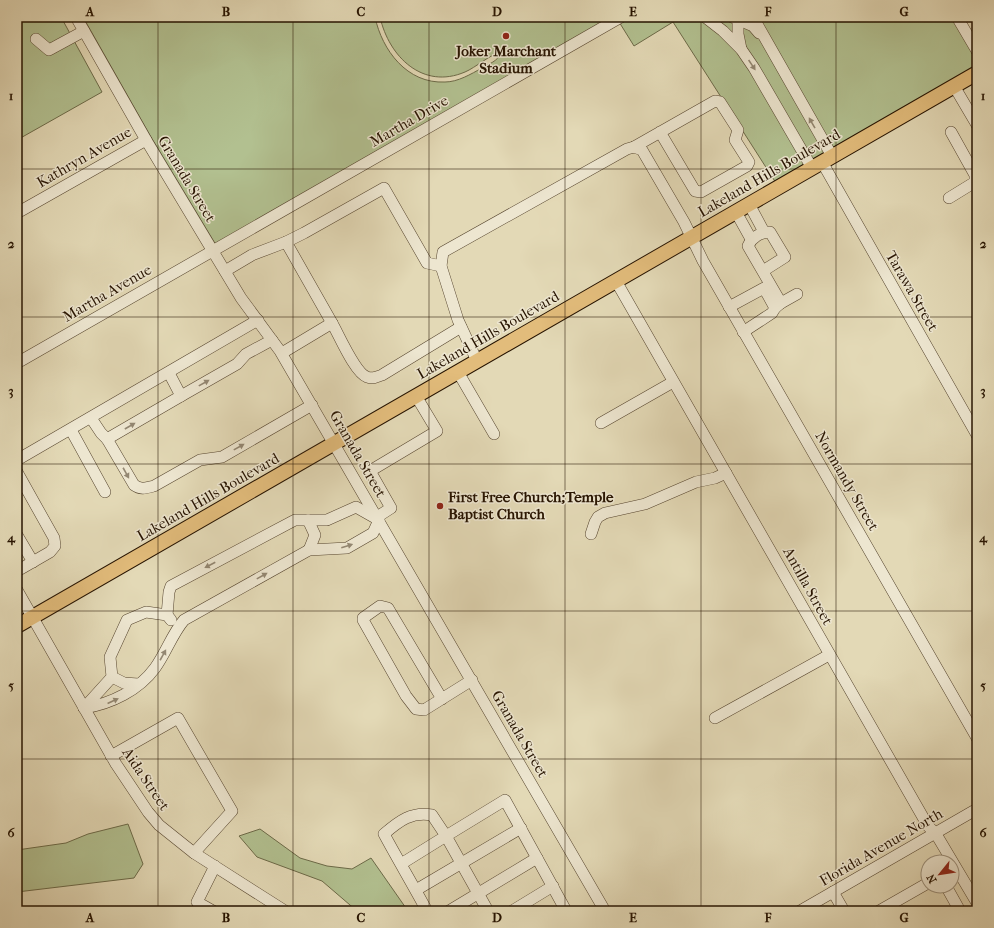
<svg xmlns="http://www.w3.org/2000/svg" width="994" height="928" font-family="'IM FELL French Canon',serif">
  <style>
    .green { fill: #b2c090; stroke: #6c6a48 }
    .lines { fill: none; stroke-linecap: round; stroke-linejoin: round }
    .minor-casing { stroke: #55442e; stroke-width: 12 }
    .major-casing { stroke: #261300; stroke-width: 16 }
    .minor { stroke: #ede6d0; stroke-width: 11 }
    .major { stroke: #e2bc7b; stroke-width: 14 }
    .oneway { fill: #938772 }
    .grid { fill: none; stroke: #261300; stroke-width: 1; stroke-opacity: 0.55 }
    .poi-dot { fill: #8f2418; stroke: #ede6d0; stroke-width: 1.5 }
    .labels { text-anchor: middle; stroke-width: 3; stroke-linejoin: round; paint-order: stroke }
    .poi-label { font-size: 15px; font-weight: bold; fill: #261300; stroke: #ede6d0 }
    .street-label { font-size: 15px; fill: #261300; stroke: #ede6d0 }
    .neatline { fill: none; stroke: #261300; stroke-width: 1.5 }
    .grid-label { font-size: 13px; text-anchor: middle; font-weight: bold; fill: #261300 }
  </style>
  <rect width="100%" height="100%" fill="#e3d9b6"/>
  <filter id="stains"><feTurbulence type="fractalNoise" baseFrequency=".005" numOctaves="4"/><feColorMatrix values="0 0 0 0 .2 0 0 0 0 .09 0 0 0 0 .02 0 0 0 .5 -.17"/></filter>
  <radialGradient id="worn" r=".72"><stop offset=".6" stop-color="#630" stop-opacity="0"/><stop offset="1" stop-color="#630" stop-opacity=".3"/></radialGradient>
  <g class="green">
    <polygon points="17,17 61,17 102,92 17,140"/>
    <path d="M83 17H375C382 50 407 84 445 82 458 82 471 74 482 68 488 64 499 61 500 53 492 53 475 68 465 72 423 90 389 57 380 17H613L216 245 151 137Z"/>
    <polygon points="616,17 951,17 977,57 977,67 776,183 673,22 634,46"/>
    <polygon points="128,824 143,864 134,878 17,892 17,850 66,843 88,834"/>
    <polygon points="260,829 300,858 327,866 352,869 371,858 408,911 357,911 322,881 257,857 239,836"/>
  </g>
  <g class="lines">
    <g class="minor-casing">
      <g id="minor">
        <polyline points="76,17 146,140 241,298 280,351 605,911"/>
        <polyline points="705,17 723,31 741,49 754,68 812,168"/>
        <polyline points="732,17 753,26 759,33"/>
        <polyline points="738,17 738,34 741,49"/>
        <polyline points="753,17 832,156"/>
        <polyline points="957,17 977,51"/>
        <polyline points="36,39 49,50 84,31"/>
        <polyline points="954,86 977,125"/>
        <polyline points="634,147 715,101 720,102 738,130 735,140 749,162 747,166 701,192 695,191 660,132"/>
        <polyline points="822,162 977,435"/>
        <polyline points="949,198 975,182 975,175 951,132"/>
        <polyline points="749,204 764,232"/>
        <polyline points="736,212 751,239"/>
        <polyline points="17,213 146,140"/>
        <polyline points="286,242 332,323"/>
        <polyline points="225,271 252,255 286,242 304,233 384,188 427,263 441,266"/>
        <path d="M763 271 785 257 770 232C761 232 752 237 748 246L781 303 775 308"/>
        <polyline points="616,281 928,826 936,834 977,903"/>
        <polyline points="781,303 797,294"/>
        <polyline points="729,307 764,288 775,308 772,313 743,332"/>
        <path d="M282 353 332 323C339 335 355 373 367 377 372 379 377 377 382 375L461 327"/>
        <polyline points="477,361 458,320 441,266 443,252 627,149 634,147 642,150 684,222 703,261 977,738"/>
        <polyline points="17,363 621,17"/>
        <polyline points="458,372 494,434"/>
        <polyline points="169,373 181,396 237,364 246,354 272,340"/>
        <polyline points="91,418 101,433 107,439 181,396"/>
        <polyline points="601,423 673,382"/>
        <polyline points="71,430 105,492"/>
        <path d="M107 439 134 485C141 490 146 488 154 486L200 460 222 457 312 405"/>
        <polyline points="17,460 258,320"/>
        <polyline points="17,472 54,538 55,546 50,552 17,571"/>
        <polyline points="377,517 391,508 370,471 437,431 416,396"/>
        <polyline points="308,520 315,535 309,550"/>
        <polyline points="591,534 595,522 598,517 605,513 645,504 696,482 715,478 726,473"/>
        <polyline points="17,535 33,562"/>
        <polyline points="17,590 116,764 148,812 159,825 194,853 285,911"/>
        <polyline points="112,677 124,683 138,684"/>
        <polyline points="442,699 388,608 380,606 363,618 363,620 406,696 416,709 424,710 472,680"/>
        <path d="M84 708C111 704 139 690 155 668 166 653 172 634 184 620L309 550 347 548 373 533 379 520 356 507 327 520H295L171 586 169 592 167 615"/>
        <polyline points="84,708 112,677 110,657 127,620 146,612 167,615 171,620"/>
        <polyline points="715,718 829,655"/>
        <polyline points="111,756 178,718 232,811 194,853"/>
        <path d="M401 864 446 836 432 815C412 811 399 821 384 834 398 860 413 885 427 911"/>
        <polyline points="946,886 960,911"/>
        <polyline points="416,890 521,828"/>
        <polyline points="833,892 844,911"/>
        <polyline points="213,911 197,902 215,866"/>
        <polyline points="449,911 537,858"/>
        <polyline points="488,911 446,836 505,800 565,909 564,911"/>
        <polyline points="512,911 553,886"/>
        <polyline points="800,911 977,809"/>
        <polyline points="879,911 928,883"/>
      </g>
    </g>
    <g class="major-casing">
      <polyline id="major" points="17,626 977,73"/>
    </g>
    <use href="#minor" class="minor"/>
    <use href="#major" class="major"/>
  </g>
  <defs><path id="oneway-solid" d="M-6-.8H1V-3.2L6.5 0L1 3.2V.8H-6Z"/></defs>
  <g class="oneway">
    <use href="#oneway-solid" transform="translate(752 65) rotate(56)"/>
    <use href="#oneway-solid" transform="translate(812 123) rotate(-120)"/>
    <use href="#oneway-solid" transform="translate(204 383) rotate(-29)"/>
    <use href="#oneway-solid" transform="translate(130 426) rotate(-30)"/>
    <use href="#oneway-solid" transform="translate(239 447) rotate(-29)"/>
    <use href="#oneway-solid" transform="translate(126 473) rotate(61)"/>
    <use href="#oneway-solid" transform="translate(347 546) rotate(-18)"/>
    <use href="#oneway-solid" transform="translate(210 565) rotate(152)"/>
    <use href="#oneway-solid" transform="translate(262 576) rotate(-29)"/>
    <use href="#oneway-solid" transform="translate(163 655) rotate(-61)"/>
    <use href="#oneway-solid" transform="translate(113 701) rotate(-25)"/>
  </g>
  <path class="grid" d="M158 17V911M293 17V911M429 17V911M565 17V911M701 17V911M836 17V911M17 169H977M17 317H977M17 464H977M17 611H977M17 759H977"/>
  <g class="poi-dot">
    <circle cx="506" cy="36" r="4"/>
    <circle cx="440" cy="506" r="4"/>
  </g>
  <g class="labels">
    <g class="poi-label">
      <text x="506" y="56">Joker Marchant<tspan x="506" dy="17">Stadium</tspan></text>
      <text x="448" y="502" text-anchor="start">First Free Church;Temple<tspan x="448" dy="17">Baptist Church</tspan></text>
    </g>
    <g class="street-label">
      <text transform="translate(409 121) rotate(-30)" y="5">Martha Drive</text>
      <text transform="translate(84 157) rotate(-30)" y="5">Kathryn Avenue</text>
      <text transform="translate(769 173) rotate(-30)" y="5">Lakeland Hills Boulevard</text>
      <text transform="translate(187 179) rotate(59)" y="5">Granada Street</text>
      <text transform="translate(912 291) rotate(60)" y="5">Tarawa Street</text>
      <text transform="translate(107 293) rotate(-30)" y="5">Martha Avenue</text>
      <text transform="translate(488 335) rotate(-30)" y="5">Lakeland Hills Boulevard</text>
      <text transform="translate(358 454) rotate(60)" y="5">Granada Street</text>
      <text transform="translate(847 481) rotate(60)" y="5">Normandy Street</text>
      <text transform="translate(208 497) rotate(-30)" y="5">Lakeland Hills Boulevard</text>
      <text transform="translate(808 586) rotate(61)" y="5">Antilla Street</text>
      <text transform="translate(520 734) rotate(60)" y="5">Granada Street</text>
      <text transform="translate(146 779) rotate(56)" y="5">Aida Street</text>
      <text transform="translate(881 847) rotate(-30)" y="5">Florida Avenue North</text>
    </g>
  </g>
  <rect width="994" height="928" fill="none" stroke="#e3d9b6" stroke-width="44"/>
  <g transform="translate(940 874) rotate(240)"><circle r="19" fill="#ede6d0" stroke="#9d927d"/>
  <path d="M0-3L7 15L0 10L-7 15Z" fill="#8f2418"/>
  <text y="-6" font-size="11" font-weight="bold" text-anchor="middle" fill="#261300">N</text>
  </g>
  <rect x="22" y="22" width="950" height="884" class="neatline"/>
  <g class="grid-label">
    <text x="90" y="16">A</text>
    <text x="226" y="16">B</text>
    <text x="361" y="16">C</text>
    <text x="497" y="16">D</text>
    <text x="633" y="16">E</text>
    <text x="768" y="16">F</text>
    <text x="904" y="16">G</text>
    <text x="11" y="100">1</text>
    <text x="983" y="100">1</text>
    <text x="11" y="248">2</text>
    <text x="983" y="248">2</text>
    <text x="11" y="395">3</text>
    <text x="983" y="395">3</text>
    <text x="11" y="542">4</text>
    <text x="983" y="542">4</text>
    <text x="11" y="690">5</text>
    <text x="983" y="690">5</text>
    <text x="11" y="837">6</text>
    <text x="983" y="837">6</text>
    <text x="90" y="922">A</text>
    <text x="226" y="922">B</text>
    <text x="361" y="922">C</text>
    <text x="497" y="922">D</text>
    <text x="633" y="922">E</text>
    <text x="768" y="922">F</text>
    <text x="904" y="922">G</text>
  </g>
  <rect width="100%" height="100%" filter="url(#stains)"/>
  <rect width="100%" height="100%" fill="url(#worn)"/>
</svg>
